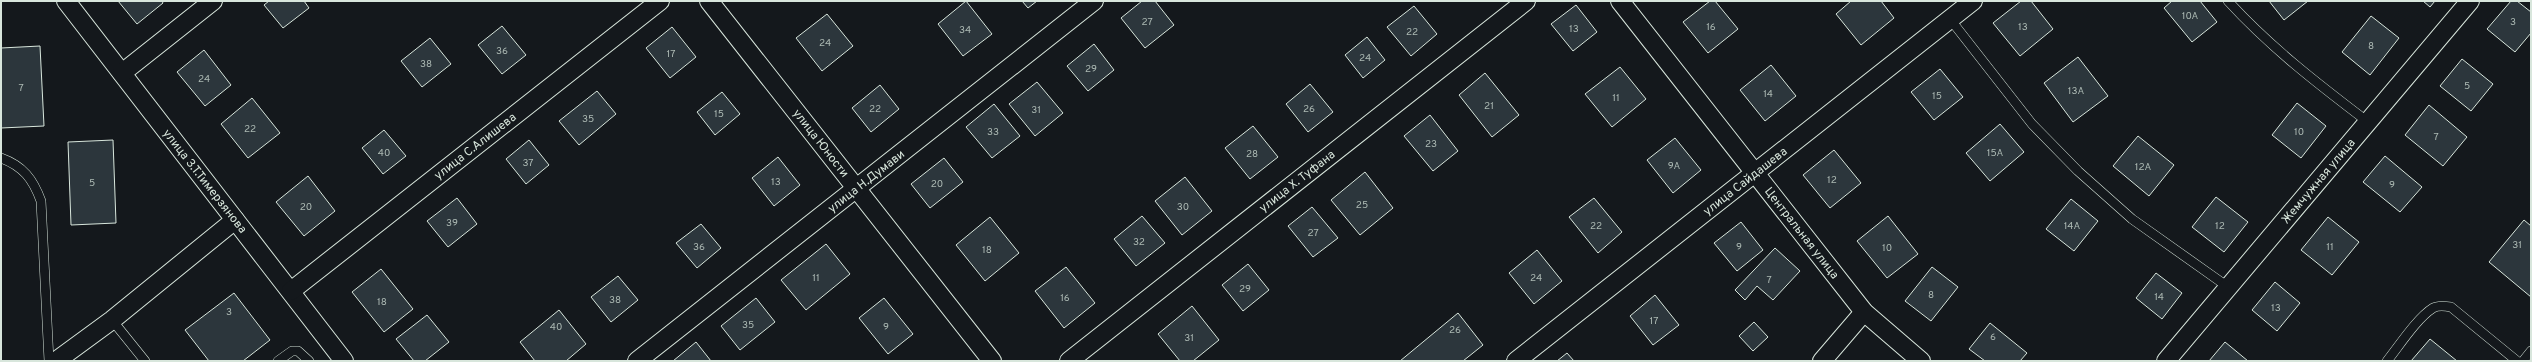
<svg xmlns="http://www.w3.org/2000/svg" width="2532" height="362" font-family="Overpass,sans-serif">
  <style>
    .building { fill: #2c363c; stroke: #d8e6dc }
    .lines { fill: none; stroke-linecap: round; stroke-linejoin: round }
    .lane-casing { stroke: #d8e6dc; stroke-width: 10 }
    .street-casing { stroke: #d8e6dc; stroke-width: 20 }
    .lane { stroke: #14181c; stroke-width: 9 }
    .street { stroke: #14181c; stroke-width: 18 }
    .labels { text-anchor: middle; stroke-width: 3; stroke-linejoin: round; paint-order: stroke }
    .number-label { font-size: 10px; fill: #adbab4 }
    .street-label { font-size: 12px; fill: #d8e6dc; stroke: #14181c }
  </style>
  <rect width="100%" height="100%" fill="#14181c"/>
  <g class="building">
    <polygon points="118,1 162,1 163,3 137,24"/>
    <polygon points="269,1 304,1 309,8 283,28 264,5"/>
    <polygon points="966,1 992,34 963,56 938,24"/>
    <polygon points="1022,1 1037,1 1028,8"/>
    <polygon points="1142,1 1155,1 1174,25 1145,48 1121,18"/>
    <polygon points="1710,1 1715,1 1738,29 1708,53 1683,22"/>
    <polygon points="1851,1 1881,1 1894,18 1861,45 1836,14"/>
    <polygon points="2021,1 2031,1 2053,29 2020,56 1993,23"/>
    <polygon points="2172,1 2200,1 2217,22 2192,42 2164,8"/>
    <polygon points="2269,1 2308,1 2284,20"/>
    <polygon points="2423,1 2435,1 2430,7"/>
    <polygon points="2511,1 2517,1 2531,12 2531,33 2515,52 2487,29"/>
    <polygon points="1576,5 1597,32 1573,51 1551,24"/>
    <polygon points="1414,6 1437,34 1411,56 1387,27"/>
    <polygon points="827,14 853,46 822,71 796,38"/>
    <polygon points="2371,16 2399,38 2370,75 2342,52"/>
    <polygon points="502,26 526,55 502,74 478,45"/>
    <polygon points="672,27 696,57 670,78 646,48"/>
    <polygon points="1367,37 1385,60 1363,78 1345,55"/>
    <polygon points="430,38 451,64 422,87 401,61"/>
    <polygon points="1094,44 1114,70 1088,91 1067,66"/>
    <polygon points="40,46 44,126 1,128 1,48"/>
    <polygon points="204,50 231,85 205,106 177,72"/>
    <polygon points="2078,57 2108,96 2073,122 2044,83"/>
    <polygon points="2462,59 2493,84 2471,111 2440,86"/>
    <polygon points="1771,65 1796,96 1765,121 1740,90"/>
    <polygon points="1620,67 1646,99 1612,127 1585,94"/>
    <polygon points="1940,69 1963,97 1934,120 1911,92"/>
    <polygon points="1485,73 1519,115 1492,137 1459,95"/>
    <polygon points="1037,82 1063,113 1035,136 1009,104"/>
    <polygon points="1310,84 1333,112 1308,132 1286,104"/>
    <polygon points="880,85 899,109 871,132 852,108"/>
    <polygon points="597,91 616,114 579,145 559,121"/>
    <polygon points="722,92 740,114 715,135 697,112"/>
    <polygon points="252,98 280,133 248,158 221,124"/>
    <polygon points="2297,103 2326,126 2301,158 2272,135"/>
    <polygon points="994,104 1020,136 992,158 966,127"/>
    <polygon points="2429,105 2467,137 2443,166 2405,135"/>
    <polygon points="1430,115 1458,151 1433,171 1404,136"/>
    <polygon points="2000,124 2024,152 1990,181 1966,153"/>
    <polygon points="1253,126 1278,157 1250,179 1225,148"/>
    <polygon points="384,130 406,156 383,174 362,148"/>
    <polygon points="2138,136 2174,165 2149,196 2113,166"/>
    <polygon points="1675,138 1701,170 1673,193 1647,160"/>
    <polygon points="113,140 116,223 71,225 68,142"/>
    <polygon points="529,140 549,165 526,184 506,159"/>
    <polygon points="1834,150 1861,183 1830,208 1803,175"/>
    <polygon points="2385,156 2422,187 2400,212 2363,182"/>
    <polygon points="778,157 800,185 774,206 752,178"/>
    <polygon points="944,158 963,182 930,208 911,184"/>
    <polygon points="1365,172 1393,208 1360,235 1331,200"/>
    <polygon points="308,176 335,211 304,236 276,202"/>
    <polygon points="1185,177 1212,211 1182,235 1155,201"/>
    <polygon points="2216,197 2248,222 2224,252 2192,227"/>
    <polygon points="457,198 477,224 448,247 427,221"/>
    <polygon points="1594,198 1622,232 1598,253 1569,217"/>
    <polygon points="2071,199 2098,221 2074,251 2046,229"/>
    <polygon points="1312,207 1338,238 1313,257 1288,226"/>
    <polygon points="1142,216 1165,243 1136,266 1114,239"/>
    <polygon points="1888,216 1918,254 1887,278 1857,241"/>
    <polygon points="990,217 1019,253 985,281 956,245"/>
    <polygon points="2328,217 2359,242 2332,275 2301,250"/>
    <polygon points="2524,220 2531,226 2531,297 2489,262"/>
    <polygon points="1741,222 1763,250 1737,271 1714,243"/>
    <polygon points="701,224 721,248 697,268 676,243"/>
    <polygon points="826,244 850,274 806,310 781,280"/>
    <polygon points="1775,248 1800,271 1773,300 1757,286 1745,300 1735,290"/>
    <polygon points="1537,250 1562,281 1534,304 1509,273"/>
    <polygon points="1248,264 1269,290 1243,311 1222,285"/>
    <polygon points="1066,267 1095,303 1064,328 1035,291"/>
    <polygon points="1932,267 1958,287 1931,321 1905,301"/>
    <polygon points="381,269 413,309 384,332 352,292"/>
    <polygon points="2156,273 2182,293 2162,319 2136,298"/>
    <polygon points="618,276 638,300 611,322 591,297"/>
    <polygon points="2275,282 2300,303 2277,331 2252,310"/>
    <polygon points="234,293 270,340 243,361 209,361 185,330"/>
    <polygon points="1655,295 1679,325 1653,345 1630,316"/>
    <polygon points="756,298 775,322 740,350 721,326"/>
    <polygon points="884,298 913,334 888,354 859,318"/>
    <polygon points="1192,306 1219,340 1193,361 1180,361 1158,334"/>
    <polygon points="559,310 586,344 566,361 535,361 520,342"/>
    <polygon points="1458,313 1483,345 1463,361 1400,361"/>
    <polygon points="427,315 449,342 425,361 414,361 396,339"/>
    <polygon points="1754,322 1768,337 1753,351 1739,336"/>
    <polygon points="1990,323 2027,353 2020,361 1985,361 1969,349"/>
    <polygon points="2430,339 2457,361 2411,361"/>
    <polygon points="696,342 711,361 673,361"/>
    <polygon points="2225,342 2248,361 2209,361"/>
    <polygon points="1567,353 1574,361 1557,361"/>
  </g>
  <g class="lines">
    <g class="lane-casing">
      <g id="lane">
        <path d="M2228 1C2270 47 2318 84 2368 122"/>
        <polyline points="1950,19 2032,124 2078,171 2132,219 2228,287"/>
        <path d="M1 158C23 166 33 179 41 201L49 361"/>
        <polyline points="112,320 145,361"/>
        <polyline points="278,361 292,351 298,351 309,361"/>
        <path d="M2387 361C2399 346 2417 318 2433 308 2438 305 2445 306 2451 307L2517 361"/>
        <polyline points="2523,361 2531,351"/>
      </g>
    </g>
    <g class="street-casing">
      <g id="street">
        <polyline points="66,1 344,361"/>
        <polyline points="709,1 992,361"/>
        <polyline points="1620,1 1864,312 1921,361"/>
        <polyline points="122,73 213,1"/>
        <polyline points="291,291 660,1"/>
        <polyline points="56,361 112,320 235,220"/>
        <polyline points="637,361 1094,1"/>
        <polyline points="1069,361 1526,1"/>
        <polyline points="1516,361 1973,1"/>
        <polyline points="1822,361 1864,312"/>
        <polyline points="2166,361 2470,1"/>
      </g>
    </g>
    <use href="#lane" class="lane"/>
    <use href="#street" class="street"/>
  </g>
  <g class="labels">
    <g class="number-label">
      <text x="2190" y="19">10А</text>
      <text x="1147" y="25">27</text>
      <text x="2513" y="25">3</text>
      <text x="1711" y="30">16</text>
      <text x="2023" y="30">13</text>
      <text x="1574" y="32">13</text>
      <text x="965" y="33">34</text>
      <text x="1412" y="35">22</text>
      <text x="825" y="46">24</text>
      <text x="2371" y="49">8</text>
      <text x="502" y="54">36</text>
      <text x="671" y="57">17</text>
      <text x="1365" y="61">24</text>
      <text x="426" y="67">38</text>
      <text x="1091" y="72">29</text>
      <text x="204" y="82">24</text>
      <text x="2467" y="89">5</text>
      <text x="21" y="91">7</text>
      <text x="2076" y="94">13А</text>
      <text x="1768" y="97">14</text>
      <text x="1937" y="99">15</text>
      <text x="1616" y="101">11</text>
      <text x="1489" y="109">21</text>
      <text x="875" y="112">22</text>
      <text x="1309" y="112">26</text>
      <text x="1036" y="113">31</text>
      <text x="719" y="117">15</text>
      <text x="588" y="122">35</text>
      <text x="250" y="132">22</text>
      <text x="993" y="135">33</text>
      <text x="2299" y="135">10</text>
      <text x="2436" y="140">7</text>
      <text x="1431" y="147">23</text>
      <text x="384" y="156">40</text>
      <text x="1995" y="156">15А</text>
      <text x="1252" y="157">28</text>
      <text x="528" y="166">37</text>
      <text x="1674" y="169">9А</text>
      <text x="2143" y="170">12А</text>
      <text x="1832" y="183">12</text>
      <text x="776" y="185">13</text>
      <text x="92" y="186">5</text>
      <text x="937" y="187">20</text>
      <text x="2392" y="188">9</text>
      <text x="1362" y="208">25</text>
      <text x="306" y="210">20</text>
      <text x="1183" y="210">30</text>
      <text x="452" y="226">39</text>
      <text x="1596" y="229">22</text>
      <text x="2072" y="229">14А</text>
      <text x="2220" y="229">12</text>
      <text x="1313" y="236">27</text>
      <text x="1139" y="245">32</text>
      <text x="2517" y="248">31</text>
      <text x="699" y="250">36</text>
      <text x="1739" y="250">9</text>
      <text x="2330" y="250">11</text>
      <text x="1887" y="251">10</text>
      <text x="987" y="253">18</text>
      <text x="816" y="281">11</text>
      <text x="1536" y="281">24</text>
      <text x="1769" y="283">7</text>
      <text x="1245" y="292">29</text>
      <text x="1931" y="298">8</text>
      <text x="2159" y="300">14</text>
      <text x="1065" y="301">16</text>
      <text x="615" y="303">38</text>
      <text x="382" y="305">18</text>
      <text x="2276" y="311">13</text>
      <text x="229" y="315">3</text>
      <text x="1654" y="324">17</text>
      <text x="748" y="328">35</text>
      <text x="556" y="330">40</text>
      <text x="886" y="330">9</text>
      <text x="1455" y="333">26</text>
      <text x="1993" y="340">6</text>
      <text x="1189" y="341">31</text>
    </g>
    <g class="street-label">
      <text transform="translate(821 143) rotate(52)" y="4">улица Юности</text>
      <text transform="translate(475 146) rotate(-38)" y="4">улица С.Алишева</text>
      <text transform="translate(205 181) rotate(52)" y="4">улица З.Т.Тимерзянова</text>
      <text transform="translate(866 181) rotate(-38)" y="4">улица Н.Думави</text>
      <text transform="translate(1297 181) rotate(-38)" y="4">улица Х. Туфана</text>
      <text transform="translate(1745 181) rotate(-38)" y="4">улица Сайдашева</text>
      <text transform="translate(2318 181) rotate(-50)" y="4">Жемчужная улица</text>
      <text transform="translate(1802 233) rotate(52)" y="4">Центральная улица</text>
    </g>
  </g>
  <rect width="2532" height="362" fill="none" stroke="#d8e6dc" stroke-width="4"/>
</svg>
